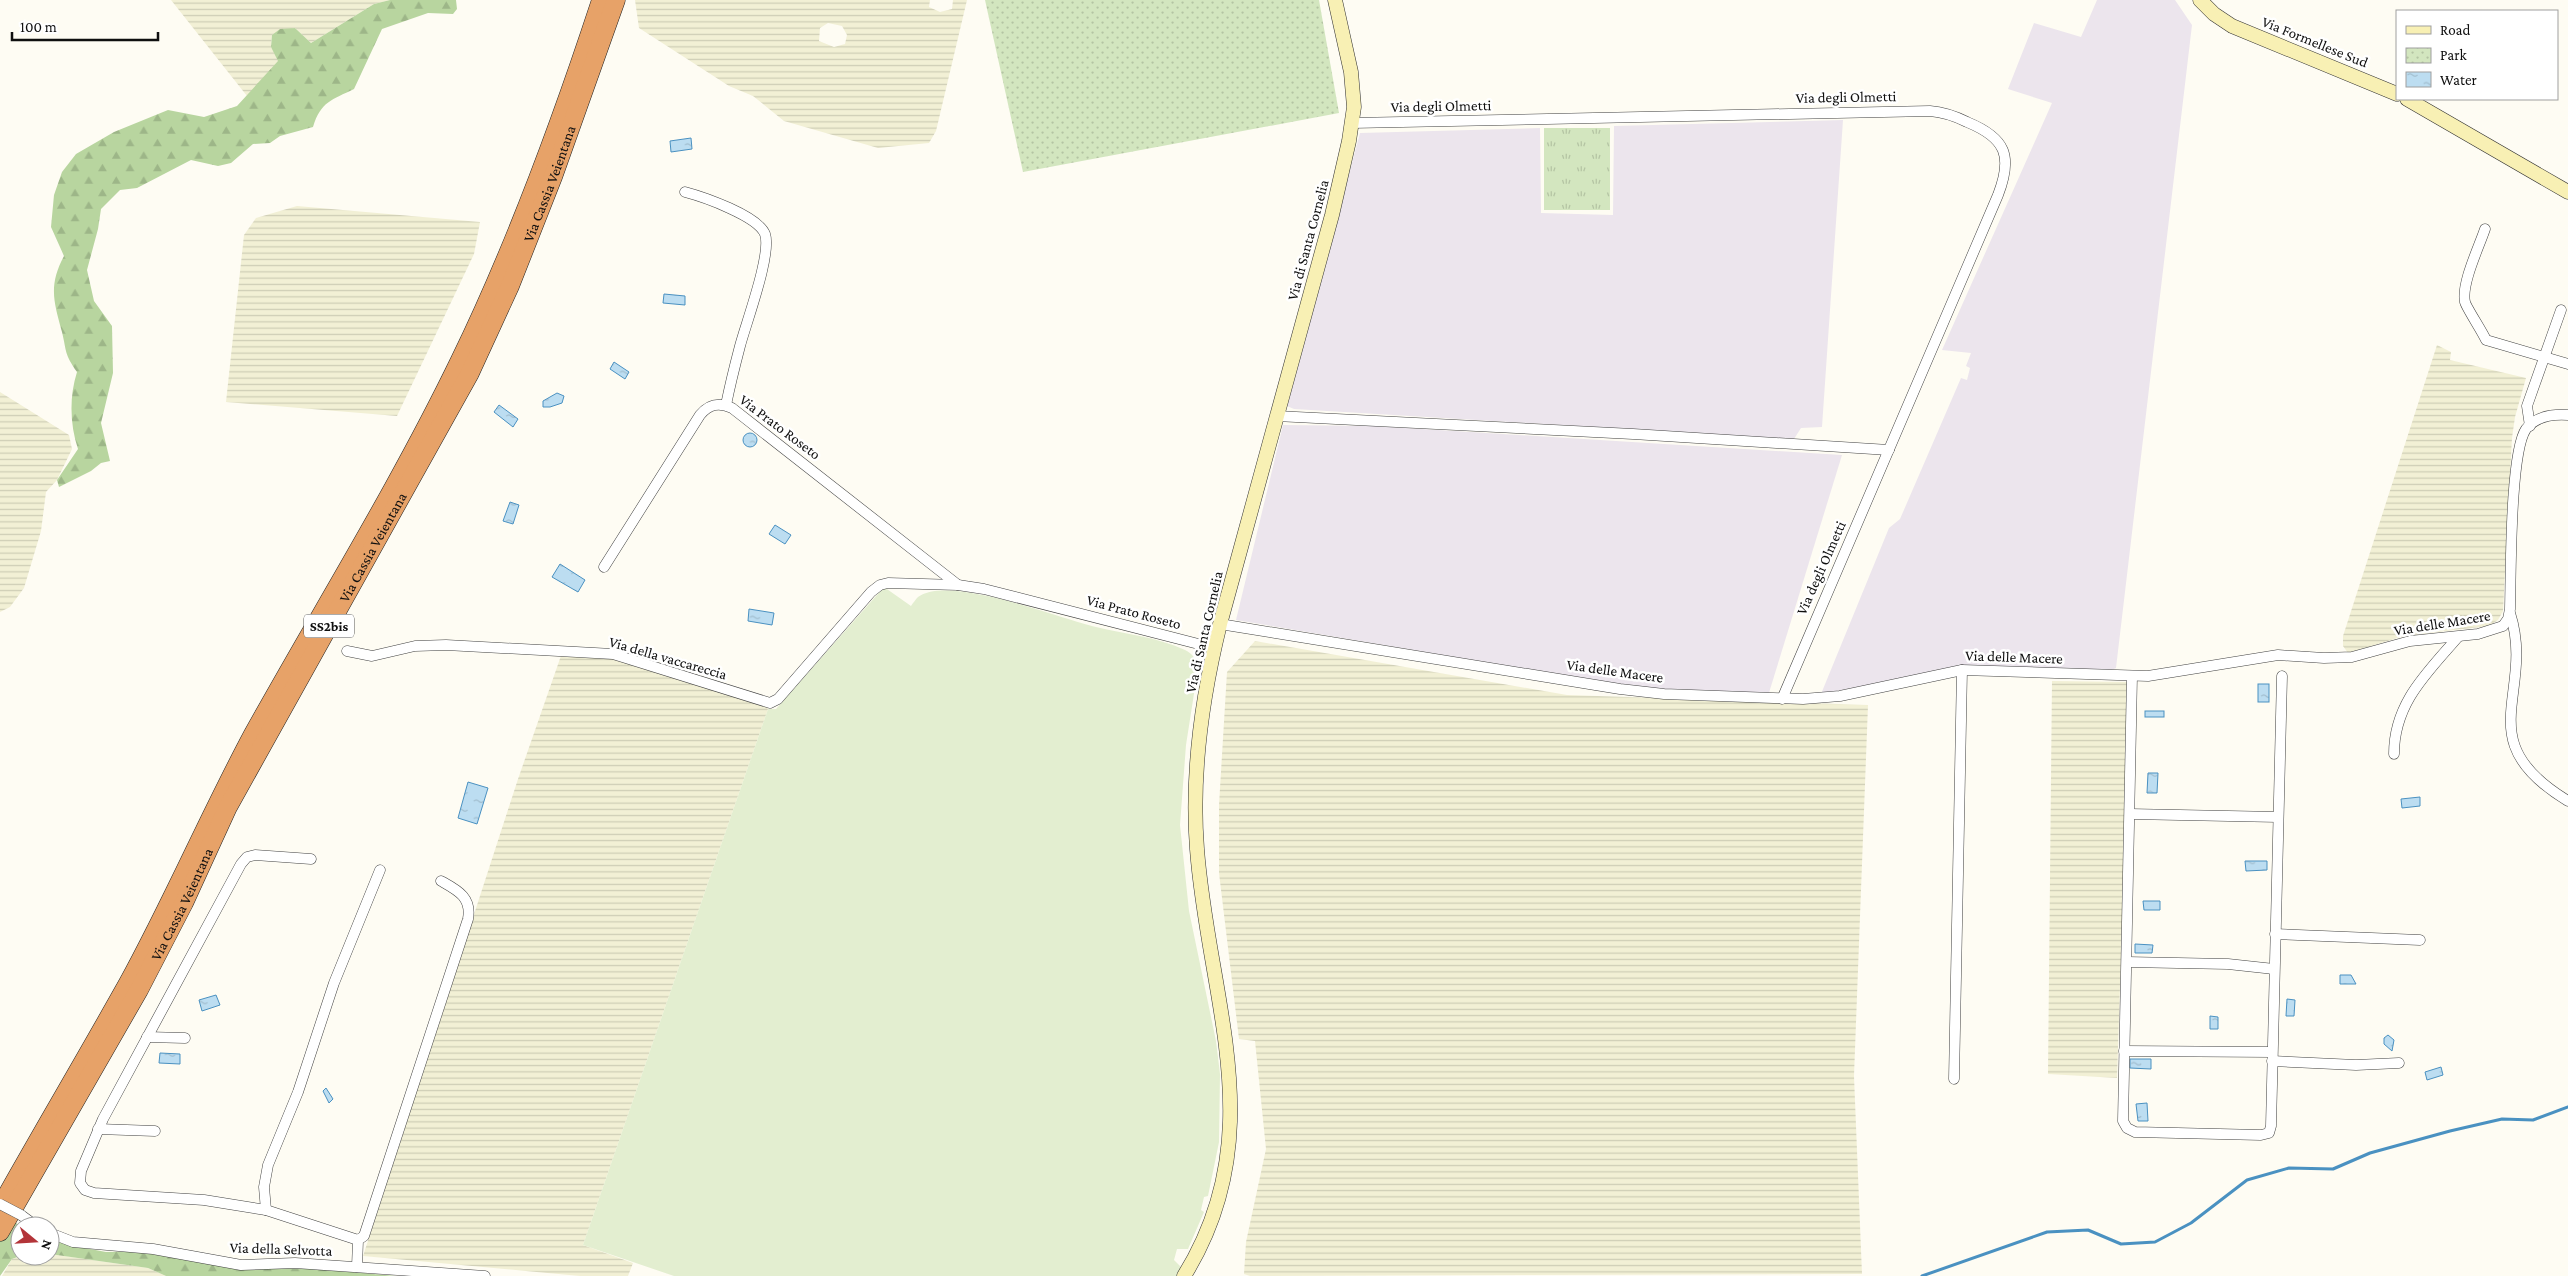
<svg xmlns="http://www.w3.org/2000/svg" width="2568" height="1276" font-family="'Crimson Pro',serif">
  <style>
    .industrial { fill: #ece5ed }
    .farmland { fill: url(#farmland-rules); fill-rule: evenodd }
    .grass { fill: url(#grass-tufts) }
    .forest { fill: url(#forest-firs) }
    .park { fill: url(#park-dots) }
    .pitch { fill: #e3eed0 }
    .water { fill: url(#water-ripples); stroke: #4a91c1 }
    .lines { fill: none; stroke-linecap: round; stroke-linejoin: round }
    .stream { stroke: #4a91c1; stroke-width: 3 }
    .street-casing { stroke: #424242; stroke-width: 11 }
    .secondary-casing { stroke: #313131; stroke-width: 15 }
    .highway-casing { stroke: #202020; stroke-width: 19 }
    .street { stroke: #fff; stroke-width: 10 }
    .secondary { stroke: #f8f0b4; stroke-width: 14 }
    .highway { stroke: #e7a268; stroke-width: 18 }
    .street-bridge-casing { stroke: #424242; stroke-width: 11; stroke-linecap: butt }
    .street-bridge { stroke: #fff; stroke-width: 10 }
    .labels { text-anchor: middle; stroke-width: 5; stroke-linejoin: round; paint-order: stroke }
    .shield { fill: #fff; stroke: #575757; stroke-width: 1 }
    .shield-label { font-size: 14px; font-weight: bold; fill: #0f0f0f }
    .street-label { font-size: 15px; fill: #0f0f0f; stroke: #fff }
  </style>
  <defs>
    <pattern id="farmland-rules" width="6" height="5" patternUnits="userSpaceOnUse" patternTransform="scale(1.25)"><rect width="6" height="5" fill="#f2f0d5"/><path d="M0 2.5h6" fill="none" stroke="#cecdb6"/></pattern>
    <pattern id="grass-tufts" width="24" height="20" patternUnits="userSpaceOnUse" patternTransform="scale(1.25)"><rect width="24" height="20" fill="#d3e6bf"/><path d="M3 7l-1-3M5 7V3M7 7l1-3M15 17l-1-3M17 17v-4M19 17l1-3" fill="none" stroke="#b4c4a3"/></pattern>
    <pattern id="forest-firs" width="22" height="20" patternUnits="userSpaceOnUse" patternTransform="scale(1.25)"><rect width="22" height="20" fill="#b8d59f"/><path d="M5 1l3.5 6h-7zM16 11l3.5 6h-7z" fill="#9db688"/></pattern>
    <pattern id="park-dots" width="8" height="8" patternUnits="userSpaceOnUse" patternTransform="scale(1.25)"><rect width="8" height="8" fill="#d3e6bf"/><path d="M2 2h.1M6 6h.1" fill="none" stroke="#b4c4a3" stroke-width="1.8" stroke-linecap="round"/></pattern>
    <pattern id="water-ripples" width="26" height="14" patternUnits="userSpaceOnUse" patternTransform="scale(1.25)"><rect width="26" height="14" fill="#bcddf1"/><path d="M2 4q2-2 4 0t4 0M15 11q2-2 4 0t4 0" fill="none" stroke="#a0bccd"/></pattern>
  </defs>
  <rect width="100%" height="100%" fill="#fefcf3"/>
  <g class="industrial">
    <polygon points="2097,0 2175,0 2192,25 2116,668 2107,672 1968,666 1821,694 1889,528 1900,519 1961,378 1967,380 1970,368 1966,366 1971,353 1942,350 2052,103 2008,89 2034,23 2081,37"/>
    <polygon points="1843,120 1822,427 1801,428 1794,439 1294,409 1287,406 1360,133 1540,128 1541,213 1613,215 1614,126"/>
    <polygon points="1283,425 1375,426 1842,455 1768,696 1637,688 1236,620"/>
  </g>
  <g class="farmland">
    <polygon points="171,0 390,0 374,4 311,43 295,28 272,35 271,47 279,61 247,96"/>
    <path d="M635 0H930L929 7 940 12 952 9 953 0H967L936 131 929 143 878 148 784 121 753 96 729 86 639 28ZM828 23 842 26 847 35 845 44 834 47 819 41 820 28Z"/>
    <polygon points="297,206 480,222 474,254 397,416 226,402 244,235 256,218"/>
    <polygon points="2437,345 2451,352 2450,360 2526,378 2515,417 2512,438 2503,611 2498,620 2489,626 2404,636 2348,653 2343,646 2343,636"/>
    <polygon points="0,392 69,435 72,449 57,480 46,492 41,531 24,588 10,607 0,612"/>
    <polygon points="1255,641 1567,695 1868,705 1854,1076 1862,1274 1250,1276 1244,1274 1246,1242 1266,1149 1255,1041 1239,1039 1219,873 1219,805 1227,672"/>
    <polygon points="563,650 613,654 767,703 768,709 583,1245 633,1263 628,1276 580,1276 363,1256 518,779"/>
    <polygon points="2052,681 2130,682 2117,1078 2048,1074"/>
    <polygon points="51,1254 148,1268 166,1276 2,1276 12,1259 20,1256 50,1256"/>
  </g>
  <rect class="grass" x="1544" y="128" width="66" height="82"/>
  <g class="forest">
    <path d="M390 0H456L457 9 453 14 428 13 382 29 354 89C332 100 321 101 313 127L280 136 270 143 253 144 231 163 218 166 191 160 137 188 120 190 101 209 98 229 87 270 94 301 112 326 113 373 101 423 110 461 101 463 91 471 59 487 57 480 78 449C70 425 69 397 77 372 64 353 67 353 62 332 54 302 48 286 64 256L51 227 54 195 62 172 76 154 114 132 168 110 204 117 237 106 278 61 271 47 272 35 280 29 295 28 311 43 374 4Z"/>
    <polygon points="11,1220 21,1226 20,1256 12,1259 0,1276 0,1240"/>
    <polygon points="50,1238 74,1246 106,1252 149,1251 220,1266 318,1269 396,1276 166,1276 148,1268 50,1254"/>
  </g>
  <polygon class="park" points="985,0 1319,0 1339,113 1023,172"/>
  <path class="pitch" d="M884 587 911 606C913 603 916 599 918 597 949 574 1061 619 1096 627 1125 634 1157 637 1185 650 1193 654 1196 659 1198 668L1186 745 1180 825 1189 911 1216 1041 1220 1074 1219 1142 1208 1196 1204 1197 1201 1210 1204 1212 1188 1249H1177L1174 1260 1182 1268 1177 1276H674L583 1245 768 709H776Z"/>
  <g class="water">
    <polygon points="691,138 692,149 671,152 670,141"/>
    <polygon points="664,294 685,296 685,305 663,303"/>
    <polygon points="614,362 629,372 625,379 610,369"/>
    <polygon points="557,393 564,396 562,403 550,407 543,407 543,401"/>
    <polygon points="499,405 518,419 513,427 494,412"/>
    <circle cx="750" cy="440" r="7"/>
    <polygon points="510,502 519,505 513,524 503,521"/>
    <polygon points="775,525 791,535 785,544 769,534"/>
    <polygon points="560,564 585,580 578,592 552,577"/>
    <polygon points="749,609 774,613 772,625 748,621"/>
    <rect x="2258" y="684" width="11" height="18"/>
    <rect x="2145" y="711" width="19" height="6"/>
    <polygon points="2148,773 2158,773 2157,793 2147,793"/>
    <polygon points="468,782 488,788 477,824 458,818"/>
    <polygon points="2420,797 2420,806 2402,808 2401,799"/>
    <polygon points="2245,861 2267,861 2267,870 2246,871"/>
    <polygon points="2143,901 2160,901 2160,910 2144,910"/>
    <polygon points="2135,944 2153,945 2152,953 2135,953"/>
    <polygon points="2340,975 2351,975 2356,984 2340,984"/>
    <polygon points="216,995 220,1005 202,1011 199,1000"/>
    <polygon points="2287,999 2295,1000 2294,1016 2286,1016"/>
    <polygon points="2210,1016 2218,1017 2218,1029 2210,1029"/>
    <polygon points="2388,1035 2394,1040 2392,1051 2384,1044 2384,1038"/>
    <polygon points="160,1053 180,1054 180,1064 159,1063"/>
    <polygon points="2130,1059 2151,1059 2151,1069 2130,1068"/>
    <polygon points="2441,1067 2443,1075 2427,1080 2425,1072"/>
    <polygon points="326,1088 333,1099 329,1103 323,1091"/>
    <polygon points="2147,1103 2148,1121 2138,1121 2136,1104"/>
  </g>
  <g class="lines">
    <polyline class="stream" points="1922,1276 2047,1232 2088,1230 2121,1244 2155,1242 2191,1223 2247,1180 2289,1168 2333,1169 2370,1153 2450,1131 2502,1119 2533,1120 2568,1107"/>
    <g class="street-casing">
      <g id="street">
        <path d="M1352 123 1930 111C1943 112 1955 116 1967 122 2006 138 2013 156 1998 195L1782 699"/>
        <path d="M685 192C704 197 758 216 765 234 772 254 746 323 740 346 735 365 730 385 726 405"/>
        <path d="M2485 229C2479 247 2461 284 2465 302 2466 307 2482 331 2486 340L2568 364"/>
        <polyline points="1276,416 1633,434 1889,450"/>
        <polyline points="2530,426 2527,406 2561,310"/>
        <path d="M604 567 700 415C709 404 719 402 732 408L958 585"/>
        <path d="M2510 613C2536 694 2467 740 2568 801"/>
        <path d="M1220 624 1620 689 1664 694 1803 699 1840 696 1962 670 2148 676 2278 655 2324 658 2352 657 2410 641 2478 634 2503 626 2508 619 2510 609C2511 574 2510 452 2526 429 2536 416 2553 414 2568 415"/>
        <polyline points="347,651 372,656 415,646 446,645 613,654 770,703 778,699 871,592 880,585 888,583 958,585 984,589 1214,648"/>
        <polyline points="2132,676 2123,1121 2127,1128 2135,1132 2261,1135 2269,1133 2271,1126 2282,676"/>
        <path d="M2394 754C2394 703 2427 673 2458 637"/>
        <polyline points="2130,814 2278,817"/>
        <polyline points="311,859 255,855 247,857 241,864 103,1119 81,1171 80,1183 85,1190 94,1193 204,1200 266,1210 358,1240"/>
        <polyline points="2275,934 2420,940"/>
        <polyline points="2127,962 2228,964 2274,969"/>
        <polyline points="147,1037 185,1038"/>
        <polyline points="2124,1051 2272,1052"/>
        <polyline points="2272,1061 2356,1065 2399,1063"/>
        <polyline points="1954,1079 1962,670"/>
        <polyline points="98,1129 155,1131"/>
        <polyline points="266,1210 264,1187 268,1165 298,1092 334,983 380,870"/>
        <polyline points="21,1215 36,1226"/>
        <polyline points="50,1233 73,1242 153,1249 241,1265 295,1263 485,1276"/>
        <path d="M357 1267 358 1240 364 1236 468 919C472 897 457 890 441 881"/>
      </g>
    </g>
    <g class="secondary-casing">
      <g id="secondary">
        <polyline points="2200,0 2214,14 2232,26 2397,94"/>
        <polyline points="2407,99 2568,192"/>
        <path d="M1184 1276C1273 1133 1208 999 1197 849 1191 773 1202 697 1220 624L1332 215 1349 141 1354 107 1351 72 1335 0"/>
      </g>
    </g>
    <g class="highway-casing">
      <g id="highway">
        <path d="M0 1207C42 1132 86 1058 128 983 173 901 209 816 253 734 322 610 398 488 460 360 516 245 561 122 601 0"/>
        <path id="s1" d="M0 1232 139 990 184 903 228 807 470 373 510 286 553 177 616 0"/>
      </g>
    </g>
    <use href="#street" class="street"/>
    <use href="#secondary" class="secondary"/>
    <use href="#highway" class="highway"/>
    <g class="street-bridge-casing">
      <polyline id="street-bridge" points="0,1204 21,1215"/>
    </g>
    <use href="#street-bridge" class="street-bridge"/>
  </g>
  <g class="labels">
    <rect class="shield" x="304" y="614.5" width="50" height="23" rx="4"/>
    <g class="shield-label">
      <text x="329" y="631">SS2bis</text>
    </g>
    <g class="street-label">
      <text transform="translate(2315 42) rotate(22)" y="5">Via Formellese Sud</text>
      <text transform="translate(1846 97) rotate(-1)" y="5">Via degli Olmetti</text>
      <text transform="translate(1441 106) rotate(-1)" y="5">Via degli Olmetti</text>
      <text dy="5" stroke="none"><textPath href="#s1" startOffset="1185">Via Cassia Veientana</textPath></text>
      <text transform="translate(1308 240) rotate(-75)" y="5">Via di Santa Cornelia</text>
      <text transform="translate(780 427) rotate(37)" y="5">Via Prato Roseto</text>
      <text dy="5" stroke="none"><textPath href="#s1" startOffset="780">Via Cassia Veientana</textPath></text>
      <text transform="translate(1821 568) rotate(-66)" y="5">Via degli Olmetti</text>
      <text transform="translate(1134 612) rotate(15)" y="5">Via Prato Roseto</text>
      <text transform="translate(2442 623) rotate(-9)" y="5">Via delle Macere</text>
      <text transform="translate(1204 632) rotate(-77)" y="5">Via di Santa Cornelia</text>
      <text transform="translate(2014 657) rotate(2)" y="5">Via delle Macere</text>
      <text transform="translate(668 658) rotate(16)" y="5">Via della vaccareccia</text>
      <text transform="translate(1615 671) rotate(8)" y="5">Via delle Macere</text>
      <text dy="5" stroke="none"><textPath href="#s1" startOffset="375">Via Cassia Veientana</textPath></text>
      <text transform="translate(281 1249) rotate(2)" y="5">Via della Selvotta</text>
    </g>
  </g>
  <rect x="2396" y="10" width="162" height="90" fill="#ffffff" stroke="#9f9f9f"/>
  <rect x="2406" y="26" width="25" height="8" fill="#f8f0b4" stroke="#9f9f9f"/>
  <text x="2440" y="35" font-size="15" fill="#0f0f0f">Road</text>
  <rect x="2406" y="48" width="25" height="15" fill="url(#park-dots)" stroke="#9f9f9f"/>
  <text x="2440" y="60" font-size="15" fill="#0f0f0f">Park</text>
  <rect x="2406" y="72" width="25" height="15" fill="url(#water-ripples)" stroke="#9f9f9f"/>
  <text x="2440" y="85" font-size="15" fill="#0f0f0f">Water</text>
  <g transform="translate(35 1241) rotate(108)"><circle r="24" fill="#ffffff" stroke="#9f9f9f"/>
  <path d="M0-4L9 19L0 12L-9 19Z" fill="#b33439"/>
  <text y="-8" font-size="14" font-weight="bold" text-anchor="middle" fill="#0f0f0f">N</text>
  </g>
  <path d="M12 32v8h146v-8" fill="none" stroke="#0f0f0f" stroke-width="2.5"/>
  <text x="20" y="32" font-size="15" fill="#0f0f0f" stroke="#ffffff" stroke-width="4" paint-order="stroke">100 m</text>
</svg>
